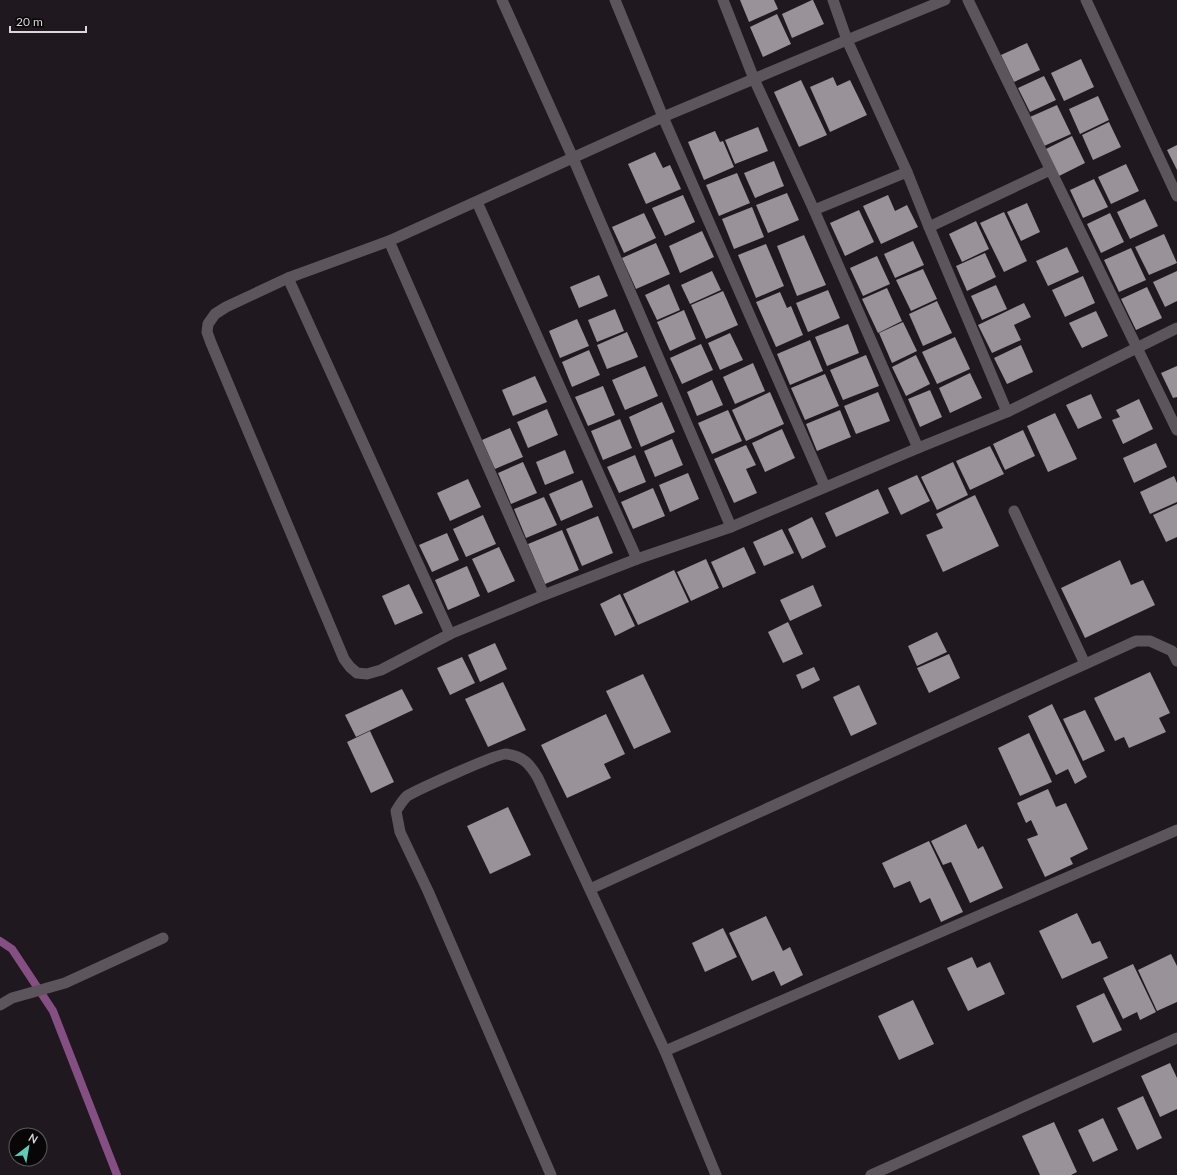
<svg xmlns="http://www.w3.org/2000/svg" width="1177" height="1175" font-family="Lato,sans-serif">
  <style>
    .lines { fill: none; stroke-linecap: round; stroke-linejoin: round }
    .stream { stroke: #864f84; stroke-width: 8 }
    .building { fill: #999299 }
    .minor { stroke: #5c555b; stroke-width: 11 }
  </style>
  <rect width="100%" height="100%" fill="#1f191f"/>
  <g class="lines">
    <polyline class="stream" points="0,941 12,949 53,1011 117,1175"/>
  </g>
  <g class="building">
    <polygon points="740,0 774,0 778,9 749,22"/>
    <polygon points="812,0 813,0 824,24 792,38 782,14"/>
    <polygon points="777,14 791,44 763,57 750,27"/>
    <polygon points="1027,43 1040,70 1014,82 1001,55"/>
    <polygon points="1081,59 1094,87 1064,101 1051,73"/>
    <polygon points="1044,76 1056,100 1030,112 1018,88"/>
    <polygon points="833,77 837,86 850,80 867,115 830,132 810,87"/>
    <polygon points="801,80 827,135 799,147 774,92"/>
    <polygon points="1098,96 1109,120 1080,134 1069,109"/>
    <polygon points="1057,105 1071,134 1044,146 1030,117"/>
    <polygon points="1109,122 1121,147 1093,160 1082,135"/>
    <polygon points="758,127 768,151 735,164 725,140"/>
    <polygon points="715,131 720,142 723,141 734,167 704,180 688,142"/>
    <polygon points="1072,136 1085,163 1057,177 1044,150"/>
    <polygon points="1177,145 1177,170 1167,150"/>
    <polygon points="655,152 663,168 670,165 681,189 646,204 628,164"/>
    <polygon points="774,161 784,186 755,198 744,173"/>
    <polygon points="1126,164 1139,191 1111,204 1098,177"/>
    <polygon points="737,173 750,203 719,216 706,185"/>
    <polygon points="1094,179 1108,207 1083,218 1070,190"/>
    <polygon points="787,193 799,220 768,233 756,205"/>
    <polygon points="683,195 695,222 665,236 652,208"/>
    <polygon points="888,195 895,211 907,205 918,227 881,244 863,206"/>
    <polygon points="1145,199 1158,226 1130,239 1117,212"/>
    <polygon points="1027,203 1040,232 1021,241 1007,212"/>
    <polygon points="752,207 764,237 734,249 722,219"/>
    <polygon points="859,210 874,242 845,256 830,223"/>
    <polygon points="1004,212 1027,261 1004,272 980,223"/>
    <polygon points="644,213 656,238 624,253 612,227"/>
    <polygon points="1110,213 1124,242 1101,253 1087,224"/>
    <polygon points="976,221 989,249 962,262 949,234"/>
    <polygon points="702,231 714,257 680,273 669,246"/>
    <polygon points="1164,234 1177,263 1149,275 1135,247"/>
    <polygon points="804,235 826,285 797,296 777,246"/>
    <polygon points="913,241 924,265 895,278 884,254"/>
    <polygon points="656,243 670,274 636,289 622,258"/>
    <polygon points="766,244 784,286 756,298 738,255"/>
    <polygon points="1067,247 1079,272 1048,286 1036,261"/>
    <polygon points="1131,248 1146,280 1119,292 1104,260"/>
    <polygon points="985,253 996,277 967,291 956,266"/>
    <polygon points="877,256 890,284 863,296 850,268"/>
    <polygon points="923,269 937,299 911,311 896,280"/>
    <polygon points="712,271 721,290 690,304 681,285"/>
    <polygon points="1177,271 1177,301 1165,307 1153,282"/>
    <polygon points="599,275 608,296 579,308 570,287"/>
    <polygon points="1083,276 1095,303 1065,317 1052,290"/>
    <polygon points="669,284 680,310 657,320 645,295"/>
    <polygon points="996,285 1007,309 982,320 971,296"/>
    <polygon points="1147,287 1162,318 1136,330 1121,299"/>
    <polygon points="887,288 902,321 878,333 862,299"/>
    <polygon points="828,290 840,318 808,332 796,303"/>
    <polygon points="723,291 738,325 706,339 691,305"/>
    <polygon points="780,292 787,308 791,306 803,335 776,347 756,302"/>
    <polygon points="937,301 952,333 923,346 909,314"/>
    <polygon points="1024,303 1031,317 1014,325 1021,340 992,353 978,325"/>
    <polygon points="615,309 624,331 597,342 588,320"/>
    <polygon points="684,310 696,339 670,351 657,322"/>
    <polygon points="1096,311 1108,336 1082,348 1069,323"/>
    <polygon points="577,319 589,346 560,358 549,331"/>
    <polygon points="903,322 917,351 892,363 879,333"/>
    <polygon points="848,324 859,353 827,366 815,337"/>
    <polygon points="627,332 638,357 607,369 597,345"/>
    <polygon points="730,333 743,360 720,370 708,343"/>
    <polygon points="955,337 970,369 937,384 922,352"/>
    <polygon points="810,340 823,371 790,385 777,354"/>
    <polygon points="701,344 713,370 682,384 670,358"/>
    <polygon points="1021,345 1033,372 1007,384 994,358"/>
    <polygon points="589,350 600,375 572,387 562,362"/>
    <polygon points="866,355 879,386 843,400 830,370"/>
    <polygon points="916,355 930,384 906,396 892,367"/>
    <polygon points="753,363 765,391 735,404 723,377"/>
    <polygon points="645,366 658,396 625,410 612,380"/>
    <polygon points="1177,366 1177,397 1173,398 1161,373"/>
    <polygon points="970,373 982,398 950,413 939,388"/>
    <polygon points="825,374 839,406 805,420 791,388"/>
    <polygon points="535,376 547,402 513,416 502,390"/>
    <polygon points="712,380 723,405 697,416 687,392"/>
    <polygon points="603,386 615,415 588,426 575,397"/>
    <polygon points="930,390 942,417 920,427 908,399"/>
    <polygon points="770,392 784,424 746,441 732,410"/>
    <polygon points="878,392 890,421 856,434 844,406"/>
    <polygon points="1091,394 1102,418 1078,429 1066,405"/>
    <polygon points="1139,399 1153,429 1123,444 1112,420 1120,417 1116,410"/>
    <polygon points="662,402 675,432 641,447 629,417"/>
    <polygon points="547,409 558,435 528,448 517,422"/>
    <polygon points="728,410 742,441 712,454 698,423"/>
    <polygon points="840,410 851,437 817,451 806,424"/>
    <polygon points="1055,413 1077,459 1048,472 1027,426"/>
    <polygon points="620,419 632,448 603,460 591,431"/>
    <polygon points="510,428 523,457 495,469 482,440"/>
    <polygon points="782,429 795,458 765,472 752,443"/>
    <polygon points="1023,430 1035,456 1005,470 993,444"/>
    <polygon points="672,439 683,465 655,477 644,451"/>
    <polygon points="1156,443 1167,467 1134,483 1123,458"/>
    <polygon points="746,445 756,465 746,469 757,493 734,503 714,459"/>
    <polygon points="990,446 1004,474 970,490 956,461"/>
    <polygon points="565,450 574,473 545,485 536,462"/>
    <polygon points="635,455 646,482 619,493 607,467"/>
    <polygon points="523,462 537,493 511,504 498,473"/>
    <polygon points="953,462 968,495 937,510 921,477"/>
    <polygon points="688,473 699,499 670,512 659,485"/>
    <polygon points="917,475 930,501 901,515 888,488"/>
    <polygon points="1174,476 1177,483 1177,502 1150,514 1140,492"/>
    <polygon points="468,479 481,507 450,521 437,493"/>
    <polygon points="582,480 593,507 561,521 549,494"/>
    <polygon points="653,488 665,516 633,529 621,502"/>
    <polygon points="878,489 889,513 836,537 825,513"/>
    <polygon points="975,495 999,546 943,572 926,535 943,528 936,514"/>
    <polygon points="544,497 557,525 526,538 514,509"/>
    <polygon points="1177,504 1177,537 1166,542 1153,515"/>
    <polygon points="483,515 496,544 466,557 453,529"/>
    <polygon points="598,516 613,553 582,566 566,529"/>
    <polygon points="812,517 826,547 802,559 788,529"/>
    <polygon points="782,529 794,553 764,566 753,542"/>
    <polygon points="562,530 579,570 545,584 528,544"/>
    <polygon points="447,533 459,560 432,572 419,545"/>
    <polygon points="499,547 515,581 488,593 472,559"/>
    <polygon points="744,547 756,573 723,588 711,562"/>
    <polygon points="706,559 719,588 691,601 677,572"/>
    <polygon points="1120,560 1131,585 1143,580 1155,605 1085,638 1061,588"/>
    <polygon points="467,566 480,596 448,610 435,580"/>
    <polygon points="674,570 689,602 638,625 623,594"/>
    <polygon points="409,584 423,613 395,625 382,596"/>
    <polygon points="813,585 822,606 790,621 780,600"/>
    <polygon points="620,594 635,626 615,636 600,604"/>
    <polygon points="788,622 803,654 783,663 768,632"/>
    <polygon points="937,632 947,652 917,666 908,646"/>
    <polygon points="495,643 507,669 480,682 468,655"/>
    <polygon points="949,654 960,678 929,693 917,668"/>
    <polygon points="462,657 475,683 450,695 437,668"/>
    <polygon points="814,667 820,680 802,689 796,675"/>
    <polygon points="1150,672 1170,713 1159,718 1166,732 1129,748 1124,737 1115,741 1094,698"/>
    <polygon points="643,674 671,732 634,749 606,691"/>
    <polygon points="503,682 526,730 488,747 465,699"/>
    <polygon points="859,685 877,724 851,736 833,697"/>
    <polygon points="402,689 413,710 356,737 345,715"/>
    <polygon points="1052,704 1087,777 1075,784 1068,769 1056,775 1028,716"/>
    <polygon points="1085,710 1105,751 1083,761 1063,719"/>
    <polygon points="606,714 625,754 604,764 611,778 567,798 541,745"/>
    <polygon points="370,731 394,782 371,793 347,742"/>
    <polygon points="1029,733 1052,782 1020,796 998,748"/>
    <polygon points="1048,789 1056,807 1066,803 1088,849 1070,858 1073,864 1045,877 1027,839 1038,835 1031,820 1026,823 1017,803"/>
    <polygon points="508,807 531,855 490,874 467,826"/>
    <polygon points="966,824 978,849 983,846 1003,888 970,903 951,862 943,865 931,841"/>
    <polygon points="929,841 963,912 941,922 930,898 920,903 910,881 894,888 882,863"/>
    <polygon points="1077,913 1092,944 1100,941 1108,958 1062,979 1039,931"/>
    <polygon points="766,916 783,951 790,947 803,975 781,986 774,971 752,981 729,933"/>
    <polygon points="723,928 737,957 705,972 692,943"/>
    <polygon points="1171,954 1177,966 1177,1002 1157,1011 1138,970"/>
    <polygon points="972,957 977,968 990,962 1005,994 968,1011 947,968"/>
    <polygon points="1133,964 1156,1012 1140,1020 1137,1012 1123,1019 1103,978"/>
    <polygon points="1104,993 1122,1030 1093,1043 1076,1006"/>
    <polygon points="913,1000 934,1044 899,1060 878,1016"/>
    <polygon points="1170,1063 1177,1078 1177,1109 1160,1117 1141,1076"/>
    <polygon points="1143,1096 1162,1138 1137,1150 1117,1108"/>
    <polygon points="1103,1118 1118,1150 1093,1162 1078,1130"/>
    <polygon points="1054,1122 1077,1172 1071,1175 1040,1175 1022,1136"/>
  </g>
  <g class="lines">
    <g class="minor">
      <polyline points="502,0 573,158 731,527"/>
      <polyline points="615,0 663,117 825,487"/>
      <polyline points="723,0 754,79 814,210 918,448"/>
      <polyline points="833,0 847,40 907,172 929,227 1007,412"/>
      <polyline points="945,0 847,40 663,117 389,241 288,278 226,307 215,314 208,324 207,332 211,343 344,659 350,667 357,673 367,674 381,670 450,634 544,595 637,559 731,527 918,448 1007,412 1177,328"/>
      <polyline points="968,0 1177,430"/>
      <polyline points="1086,0 1177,196"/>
      <polyline points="477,202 637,559"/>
      <polyline points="814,210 907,172"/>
      <polyline points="929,227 1050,170"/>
      <polyline points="389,241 544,595"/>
      <polyline points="288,278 450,634"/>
      <polyline points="1014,511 1085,664"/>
      <polyline points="590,889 1136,641 1150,641 1172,651 1177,661"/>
      <polyline points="0,1005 12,998 65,983 163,938"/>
      <polyline points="665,1051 1177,830"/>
      <path d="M551 1175 428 891 400 832 396 811C399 806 403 800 407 796 417 790 498 753 506 754 523 756 530 764 538 778L665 1051 716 1175"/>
      <polyline points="871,1175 1177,1038"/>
    </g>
  </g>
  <g transform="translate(28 1147) rotate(31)"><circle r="19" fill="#080607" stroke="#5c595b"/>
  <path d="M0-3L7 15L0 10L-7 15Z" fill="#5eceb8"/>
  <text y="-6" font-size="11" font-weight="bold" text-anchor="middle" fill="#dad6d9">N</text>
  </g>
  <path d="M10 26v6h76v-6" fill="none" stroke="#dad6d9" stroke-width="2"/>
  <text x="16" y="26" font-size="12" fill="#dad6d9" stroke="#080607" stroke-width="3" paint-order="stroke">20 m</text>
</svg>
